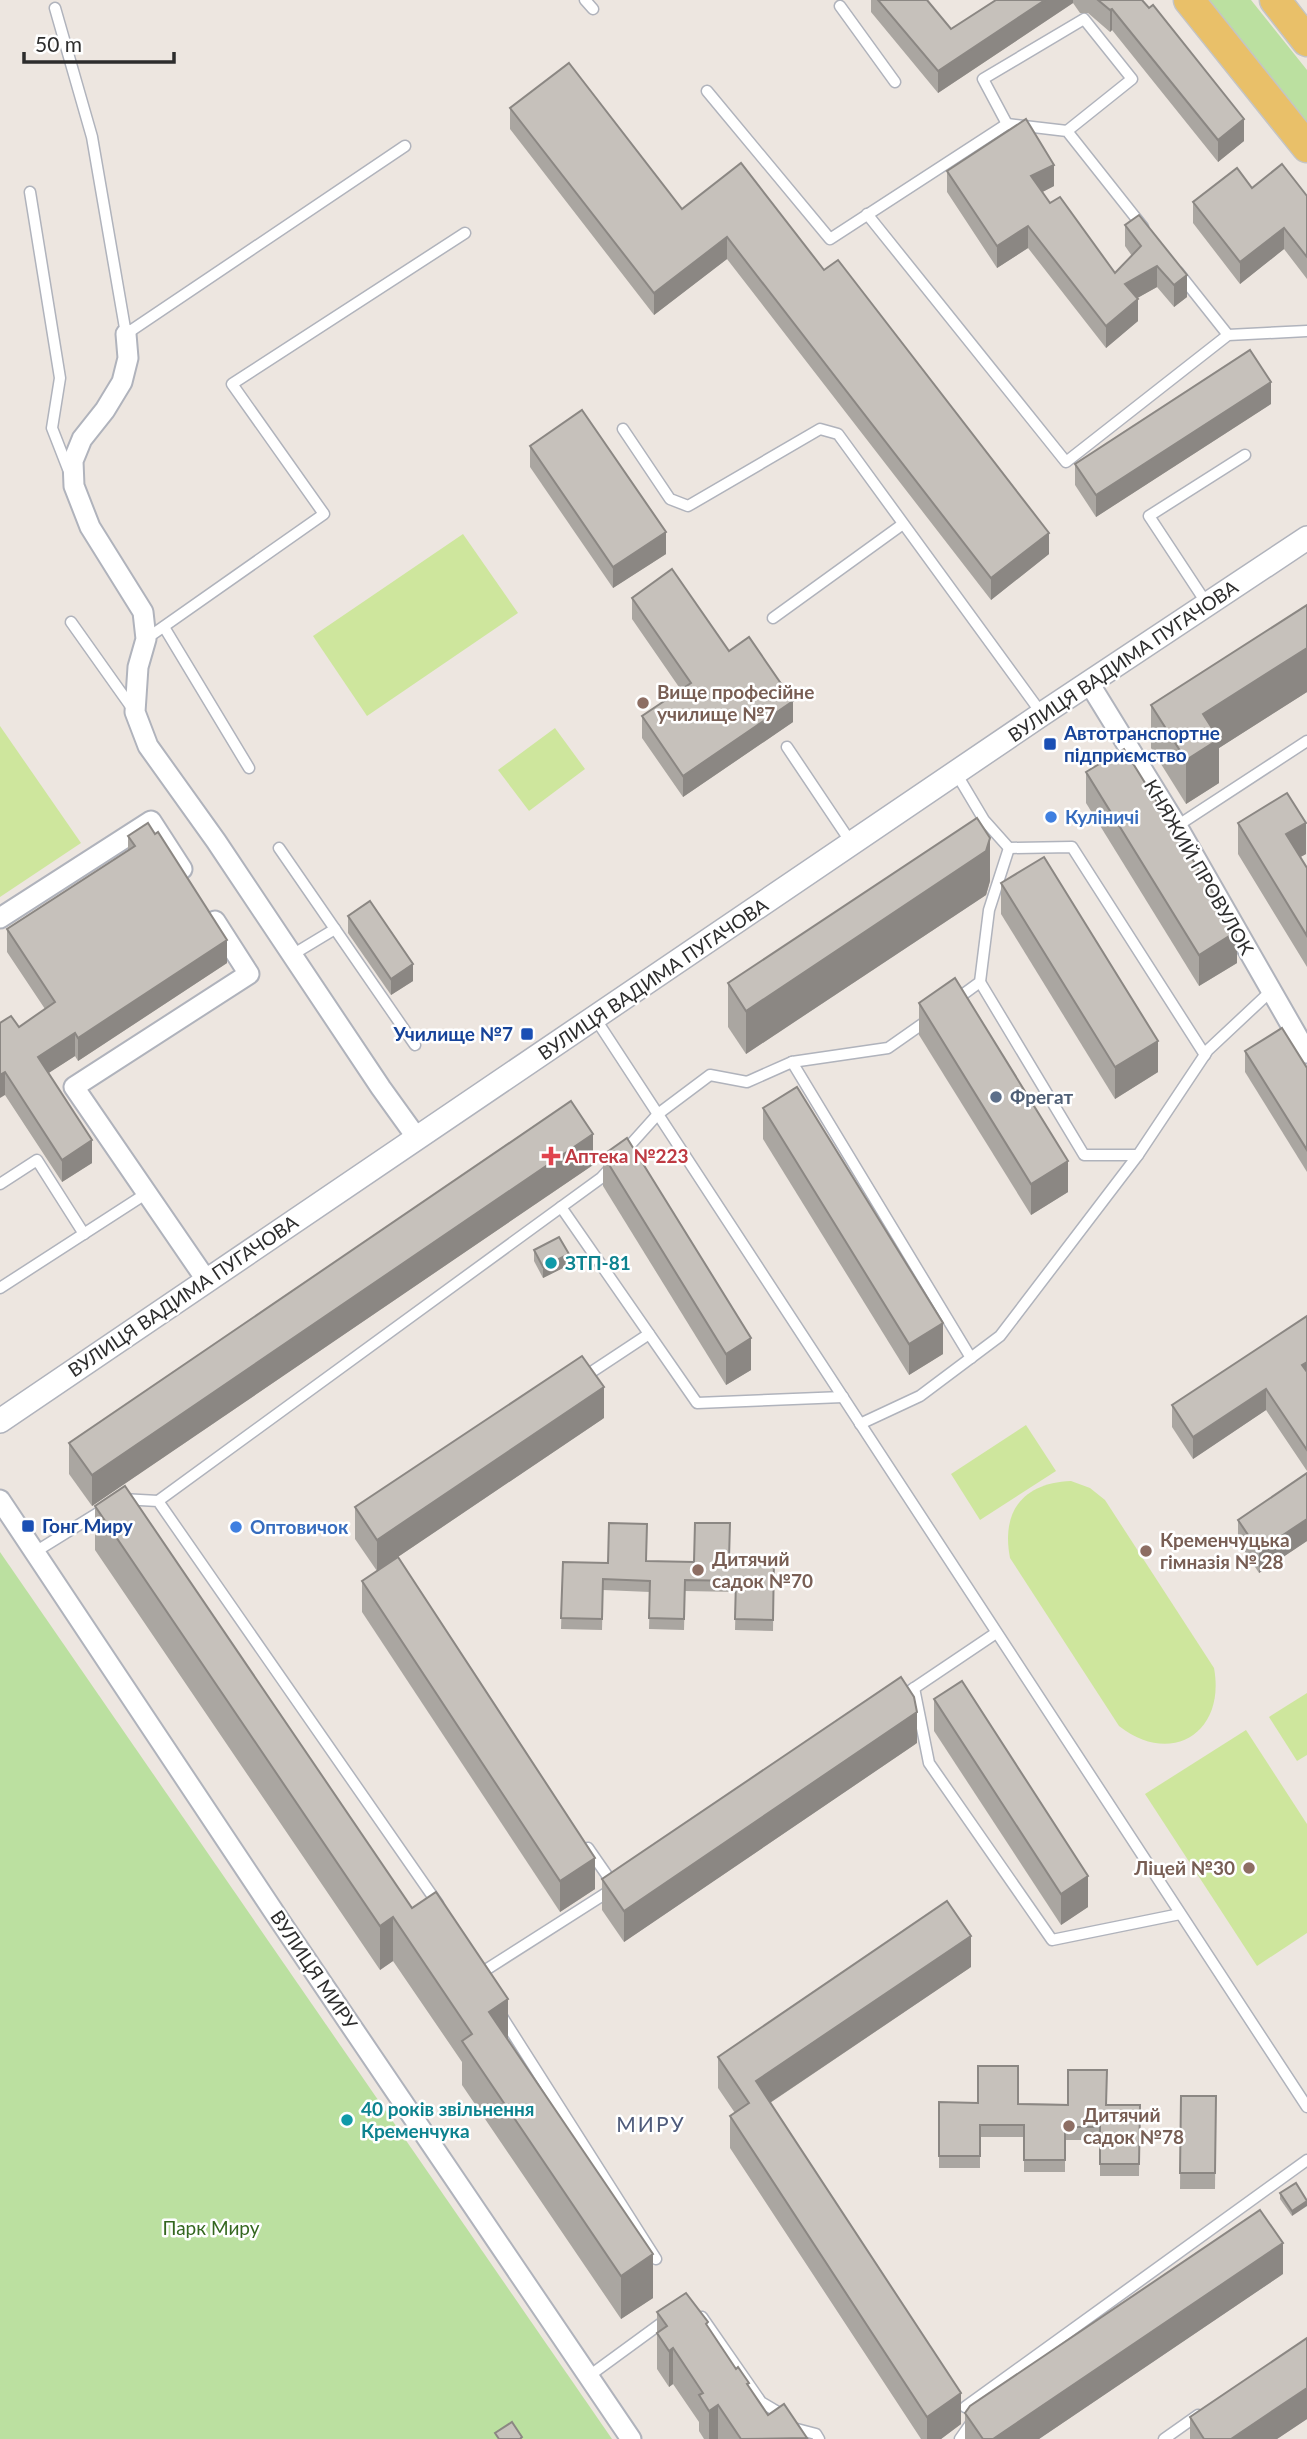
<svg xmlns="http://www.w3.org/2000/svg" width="1307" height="2439" font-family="Lato,sans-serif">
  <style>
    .green { fill: #bbe0a0 }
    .pitch { fill: #cee69d }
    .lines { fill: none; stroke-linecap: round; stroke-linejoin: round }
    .service-casing { stroke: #b0b3bc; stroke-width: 13 }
    .minor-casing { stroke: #b0b3bc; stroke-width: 23 }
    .tertiary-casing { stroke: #b0b3bc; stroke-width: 26 }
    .primary-casing { stroke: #c4c4c4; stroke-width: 33 }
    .service { stroke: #fff; stroke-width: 10 }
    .minor { stroke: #fff; stroke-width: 19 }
    .tertiary { stroke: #fff; stroke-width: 23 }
    .primary { stroke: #e9c069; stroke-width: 30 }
    .wall { fill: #aaa6a1 }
    .shaded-wall { fill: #8b8783 }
    .building { fill: #c6c1bb; stroke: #8b8783; stroke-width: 2 }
    .education-dot { fill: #8d6e63; stroke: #fff; stroke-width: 2.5 }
    .transit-dot { fill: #1a4fb4; stroke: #fff; stroke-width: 2.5 }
    .shop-dot { fill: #3f7fe0; stroke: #fff; stroke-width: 2.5 }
    .service-dot { fill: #5c6f8a; stroke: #fff; stroke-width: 2.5 }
    .health-dot { fill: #e0444e; stroke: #fff; stroke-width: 2.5 }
    .culture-dot { fill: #0f9aa8; stroke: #fff; stroke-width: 2.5 }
    .labels { text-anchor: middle; stroke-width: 5; stroke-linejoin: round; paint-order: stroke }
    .street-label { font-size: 19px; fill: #2d2d2d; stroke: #fff }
    .education-label { font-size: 19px; font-weight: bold; fill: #785e54; stroke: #fff; text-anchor: start }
    .transit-label { font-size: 19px; font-weight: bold; fill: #164399; stroke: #fff; text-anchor: start }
    .shop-label { font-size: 19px; font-weight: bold; fill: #366cbe; stroke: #fff; text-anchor: start }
    .service-label { font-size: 19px; font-weight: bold; fill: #4e5e75; stroke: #fff; text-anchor: start }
    .health-label { font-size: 19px; font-weight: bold; fill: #be3a42; stroke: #fff; text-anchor: start }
    .culture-label { font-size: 19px; font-weight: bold; fill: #0d838f; stroke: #fff; text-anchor: start }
    .park-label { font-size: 19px; fill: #34671f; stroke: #fff }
    .neighbourhood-label { font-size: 21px; letter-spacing: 2px; fill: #4f5b7b; stroke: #fff }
  </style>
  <rect width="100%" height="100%" fill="#ede6e0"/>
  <g class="green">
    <polygon points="1206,0 1251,0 1307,70 1307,125"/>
    <polygon points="0,1552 612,2439 0,2439"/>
  </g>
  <g class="pitch">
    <polygon points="463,534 518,613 367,716 313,636"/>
    <polygon points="0,726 81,843 0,897"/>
    <polygon points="555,728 585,769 529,811 498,770"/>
    <polygon points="1026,1425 1056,1471 980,1520 951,1474"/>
    <path d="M1071 1481 1090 1488 1105 1500 1214 1668C1226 1733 1171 1767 1119 1726L1010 1558C1001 1511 1023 1483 1071 1481Z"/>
    <polygon points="1307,1693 1307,1755 1297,1761 1269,1717"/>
    <polygon points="1246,1730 1307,1824 1307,1933 1257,1966 1145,1794"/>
  </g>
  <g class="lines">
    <g class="service-casing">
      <g id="service">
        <polyline points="585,0 593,9"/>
        <polyline points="840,6 895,82"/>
        <polyline points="55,8 92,137 126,334 405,146"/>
        <polyline points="707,91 830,239 1007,124 1067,131 1143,227"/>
        <polyline points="1007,124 983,79 1084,19 1132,79 1067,131"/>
        <polyline points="30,192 60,378 52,428 68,469"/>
        <polyline points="867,214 1066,462 1228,335 1307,331"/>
        <polyline points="1178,272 1228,335"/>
        <polyline points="623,429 670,499 688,506 820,429 838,434 1042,714"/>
        <polyline points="1207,604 1149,516 1245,455"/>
        <polyline points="773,618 903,524"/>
        <polyline points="71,622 132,708"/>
        <polyline points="164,627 249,768"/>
        <polyline points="146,639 324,514 232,384 465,233"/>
        <polyline points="787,747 852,844"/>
        <polyline points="956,773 984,820 1009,848 1072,847 1205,1055"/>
        <polyline points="1177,826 1307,741"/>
        <polyline points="279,848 415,1045"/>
        <polyline points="292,955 335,929"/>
        <polyline points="980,982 1084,1155 1138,1155 1208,1050 1271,991"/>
        <polyline points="954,1001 980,982 989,910 1009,848"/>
        <polyline points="595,1018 1307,2107"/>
        <polyline points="792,1062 888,1048 928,1020"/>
        <polyline points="623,1153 658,1114 710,1075 747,1082 792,1062 971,1358"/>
        <polyline points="0,1184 37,1160 84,1234"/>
        <polyline points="561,1207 697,1403 843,1397"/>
        <polyline points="0,1288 147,1193"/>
        <polyline points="584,1377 649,1334"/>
        <polyline points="860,1424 920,1396 1000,1336 1138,1155"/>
        <polyline points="122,1499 158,1501 438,1904"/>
        <polyline points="158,1501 601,1178 611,1167"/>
        <polyline points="35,1552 106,1508"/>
        <polyline points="914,1688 929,1763 1052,1940 1180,1914"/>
        <polyline points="901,1697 996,1633"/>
        <polyline points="588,1848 613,1884"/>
        <polyline points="484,1971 611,1890"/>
        <polyline points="501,2015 656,2259"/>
        <polyline points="702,2317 761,2402 783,2415 793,2428 816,2434 819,2439"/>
        <polyline points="589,2376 667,2319"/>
        <polyline points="965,2407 1307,2160"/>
        <polyline points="960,2439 972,2422"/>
        <polyline points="1164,2439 1198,2415"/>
      </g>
    </g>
    <g class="minor-casing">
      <g id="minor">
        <polyline points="126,334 128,358 122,382 105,410 82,439 73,461 74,486 90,527 143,612 146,639 138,667 135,712 148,746 216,841 381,1088 417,1138"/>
        <polyline points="1089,683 1177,826 1307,1053"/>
        <polyline points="0,918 151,821 182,869"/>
        <polyline points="207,1281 74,1087 249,974 215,921"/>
        <polyline points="0,1500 280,1921 631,2439"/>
      </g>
    </g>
    <g class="tertiary-casing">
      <polyline id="tertiary" points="0,1421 1042,714 1307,538"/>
    </g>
    <g class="primary-casing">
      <g id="primary">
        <polyline points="1189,0 1307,147"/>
        <polyline points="1275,0 1307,41"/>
      </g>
    </g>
    <use href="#service" class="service"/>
    <use href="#minor" class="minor"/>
    <use href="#tertiary" class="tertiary"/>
    <use href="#primary" class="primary"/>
  </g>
  <g class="wall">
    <polygon points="871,0 927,0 951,29 996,0 1142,0 1244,141 1218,162 1112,30 1110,32 1088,13 1080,13 1073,3 938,93 871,12"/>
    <polygon points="510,108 682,209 824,270 1049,554 991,600 727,259 654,315 510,129"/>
    <polygon points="947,171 1054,186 1042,192 1050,203 1115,273 1132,256 1125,246 1125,225 1187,297 1174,307 1157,287 1137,298 1138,321 1106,348 1028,248 997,268 947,192"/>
    <polygon points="1252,188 1307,196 1307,279 1284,249 1240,284 1193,223 1193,202"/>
    <polygon points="1271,404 1096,517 1075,485 1075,464"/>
    <polygon points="530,446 666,554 613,588 530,467"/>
    <polygon points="632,598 729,651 793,722 683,797 642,738 642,716 681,690 632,619"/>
    <polygon points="1307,605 1307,692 1219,748 1219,783 1186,804 1151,748 1151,705"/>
    <polygon points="1086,772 1237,963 1199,986 1086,803"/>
    <polygon points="1238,823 1306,854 1300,857 1307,868 1307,967 1238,854"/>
    <polygon points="128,836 227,963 78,1061 75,1056 48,1073 92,1163 62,1182 5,1095 0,1023 19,1027 45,1009 7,952 7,929 128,850"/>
    <polygon points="990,881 986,895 746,1054 728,1027 728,983"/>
    <polygon points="1001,883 1158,1072 1115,1099 1001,914"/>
    <polygon points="348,916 413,981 391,995 348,933"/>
    <polygon points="919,1003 1068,1192 1031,1215 919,1035"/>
    <polygon points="1245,1051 1307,1068 1307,1172 1245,1072"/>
    <polygon points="763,1108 943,1354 909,1375 763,1139"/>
    <polygon points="603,1155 751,1370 726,1385 603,1186"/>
    <polygon points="593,1165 92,1506 69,1474 69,1443"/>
    <polygon points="534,1250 569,1265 543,1278 534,1261"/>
    <polygon points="1307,1316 1307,1471 1266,1410 1193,1459 1172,1427 1172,1405"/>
    <polygon points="604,1418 377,1571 355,1539 355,1507"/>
    <polygon points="1307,1473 1307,1541 1259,1573 1238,1541 1238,1520"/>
    <polygon points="95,1506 412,1908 508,2040 653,2298 621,2319 462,2085 462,2062 393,1961 380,1970 95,1550"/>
    <polygon points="729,1559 774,1560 773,1631 735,1630 736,1592 685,1591 684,1630 649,1629 650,1592 603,1590 602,1630 561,1629 563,1562 608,1563 694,1562"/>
    <polygon points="362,1581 595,1889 560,1912 362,1612"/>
    <polygon points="934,1699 1088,1907 1061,1925 934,1731"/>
    <polygon points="917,1743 624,1942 602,1910 602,1879"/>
    <polygon points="971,1967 770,2103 961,2424 941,2439 921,2439 730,2148 730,2116 735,2113 718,2088 718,2057"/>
    <polygon points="1181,2096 1216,2096 1215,2189 1180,2189"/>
    <polygon points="939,2102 1140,2105 1139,2176 1100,2176 1100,2140 1065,2140 1065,2172 1024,2172 1024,2137 980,2137 980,2168 939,2168"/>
    <polygon points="1296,2183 1292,2216 1280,2199 1280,2193"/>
    <polygon points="1283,2274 1039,2439 965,2439 965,2413"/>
    <polygon points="657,2312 708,2328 768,2415 807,2439 704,2439 699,2431 699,2422 673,2384 669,2387 657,2369"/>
    <polygon points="1307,2338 1307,2419 1277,2439 1190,2439 1190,2417"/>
  </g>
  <g class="shaded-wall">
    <polygon points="1045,0 1073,0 1073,3 938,93 938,71"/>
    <polygon points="1112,9 1112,30 1110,32 1110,10"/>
    <polygon points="1244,119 1244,141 1218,162 1218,140"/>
    <polygon points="1054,165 1054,186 1031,198 1031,176"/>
    <polygon points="1028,226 1028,248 997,268 997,246"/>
    <polygon points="1284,228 1284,249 1240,284 1240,262"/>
    <polygon points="727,237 727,259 654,315 654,293"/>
    <polygon points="1157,266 1157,287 1125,305 1125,284"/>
    <polygon points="1187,275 1187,297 1174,307 1174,285"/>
    <polygon points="1138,299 1138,321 1106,348 1106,326"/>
    <polygon points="1271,382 1271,404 1096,517 1096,495"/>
    <polygon points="666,532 666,554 613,588 613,567"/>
    <polygon points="1049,533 1049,554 991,600 991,578"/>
    <polygon points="1307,648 1307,692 1219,748 1219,783 1186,804 1186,760 1203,714"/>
    <polygon points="793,701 793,722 683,797 683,776"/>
    <polygon points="1306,823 1306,854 1286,865 1286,834"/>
    <polygon points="990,838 990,881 986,895 746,1054 746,1011"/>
    <polygon points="1237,931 1237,963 1199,986 1199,955"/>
    <polygon points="227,940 227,963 78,1061 78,1038"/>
    <polygon points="413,964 413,981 391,995 391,979"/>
    <polygon points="75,1033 75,1056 38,1080 38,1057"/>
    <polygon points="1158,1041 1158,1072 1115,1099 1115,1067"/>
    <polygon points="5,1072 5,1095 0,1098 0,1075"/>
    <polygon points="593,1134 593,1165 92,1506 92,1475"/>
    <polygon points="92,1140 92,1163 62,1182 62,1160"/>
    <polygon points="1068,1161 1068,1192 1031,1215 1031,1184"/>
    <polygon points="569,1254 569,1265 543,1278 543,1267"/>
    <polygon points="943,1323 943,1354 909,1375 909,1344"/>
    <polygon points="751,1338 751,1370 726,1385 726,1354"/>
    <polygon points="1307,1362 1307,1383 1302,1365"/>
    <polygon points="604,1387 604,1418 377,1571 377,1540"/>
    <polygon points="1266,1389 1266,1410 1193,1459 1193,1437"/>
    <polygon points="1307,1519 1307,1541 1259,1573 1259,1551"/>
    <polygon points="917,1712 917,1743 624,1942 624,1911"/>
    <polygon points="595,1858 595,1889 560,1912 560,1881"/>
    <polygon points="1088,1876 1088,1907 1061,1925 1061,1894"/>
    <polygon points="393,1917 393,1961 380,1970 380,1926"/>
    <polygon points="971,1936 971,1967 756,2112 756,2081"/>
    <polygon points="508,1999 508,2042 489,2012"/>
    <polygon points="1307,2201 1307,2206 1292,2216 1292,2211"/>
    <polygon points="1283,2243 1283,2274 1039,2439 993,2439"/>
    <polygon points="653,2254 653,2298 621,2319 621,2276"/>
    <polygon points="673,2348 673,2384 669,2387 669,2351"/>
    <polygon points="1307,2388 1307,2419 1277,2439 1231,2439"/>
    <polygon points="961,2393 961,2424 941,2439 927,2439 927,2417"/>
    <polygon points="718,2405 718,2439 709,2439 709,2411"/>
  </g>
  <g class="building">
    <polygon points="878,0 927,0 951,29 996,0 1045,0 938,71"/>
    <polygon points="1098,0 1142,0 1149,8 1153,5 1244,119 1218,140 1112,9 1110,10"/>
    <polygon points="569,63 682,209 741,163 824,270 838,260 1049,533 991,578 727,237 654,293 510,108"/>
    <polygon points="1026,119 1054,165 1031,176 1050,203 1060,197 1115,273 1141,246 1125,225 1139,215 1187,275 1174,285 1157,266 1125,284 1138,299 1106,326 1028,226 997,246 947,171"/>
    <polygon points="1282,164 1307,196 1307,257 1284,228 1240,262 1193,202 1237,168 1252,188"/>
    <polygon points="1250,350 1271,382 1096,495 1075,464"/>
    <polygon points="582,410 666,532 613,567 530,446"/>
    <polygon points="672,569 729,651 749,637 793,701 683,776 642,716 691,683 632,598"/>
    <polygon points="1307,605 1307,648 1203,714 1219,739 1186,760 1151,705"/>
    <polygon points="1124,749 1237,931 1199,955 1086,772"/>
    <polygon points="1287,793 1306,823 1286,834 1307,868 1307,936 1238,823"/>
    <polygon points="977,818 990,838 986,851 746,1011 728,983"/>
    <polygon points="148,823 155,834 158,832 227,940 78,1038 75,1033 38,1057 92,1140 62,1160 5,1072 0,1075 0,1023 11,1016 19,1027 55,1002 7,929 135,846 128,836"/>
    <polygon points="1044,857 1158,1041 1115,1067 1001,883"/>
    <polygon points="370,901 413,964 391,979 348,916"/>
    <polygon points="955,978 1068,1161 1031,1184 919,1003"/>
    <polygon points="1282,1028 1307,1068 1307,1150 1245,1051"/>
    <polygon points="797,1087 943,1323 909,1344 763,1108"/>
    <polygon points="571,1101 593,1134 92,1475 69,1443"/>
    <polygon points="627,1138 751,1338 726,1354 603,1155"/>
    <polygon points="559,1237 569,1254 543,1267 534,1250"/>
    <polygon points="1307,1316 1307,1362 1302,1365 1307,1372 1307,1450 1266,1389 1193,1437 1172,1405"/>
    <polygon points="582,1356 604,1387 377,1540 355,1507"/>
    <polygon points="1307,1473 1307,1519 1259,1551 1238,1520"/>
    <polygon points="125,1486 412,1908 436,1892 508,1999 489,2012 653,2254 621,2276 462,2041 472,2034 393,1917 380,1926 95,1506"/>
    <polygon points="609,1523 647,1524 646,1561 694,1562 695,1523 730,1523 729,1559 774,1560 773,1620 735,1619 736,1581 685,1580 684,1619 649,1618 650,1581 603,1579 602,1619 561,1618 563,1562 608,1563"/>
    <polygon points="398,1557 595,1858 560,1881 362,1581"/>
    <polygon points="901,1677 914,1697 917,1712 624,1911 602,1879"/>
    <polygon points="962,1681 1088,1876 1061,1894 934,1699"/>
    <polygon points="947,1901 971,1936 756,2081 961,2393 927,2417 730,2116 749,2103 718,2057"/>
    <polygon points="978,2066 1018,2066 1018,2104 1068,2105 1068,2070 1107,2070 1106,2105 1140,2105 1139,2164 1100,2164 1100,2127 1065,2127 1065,2160 1024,2160 1024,2125 980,2125 980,2156 939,2156 939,2102 978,2103"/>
    <polygon points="1181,2096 1216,2096 1215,2173 1180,2173"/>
    <polygon points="1296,2183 1307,2201 1292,2211 1280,2193"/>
    <polygon points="1260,2210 1283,2243 993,2439 983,2439 965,2413 970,2406"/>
    <polygon points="686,2293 708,2322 706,2324 736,2369 738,2367 749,2383 747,2384 768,2415 784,2404 807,2438 741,2439 718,2405 709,2411 699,2395 703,2393 673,2348 669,2351 657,2333 667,2326 657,2312"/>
    <polygon points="1307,2338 1307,2388 1231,2439 1204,2439 1190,2417"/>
    <polygon points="512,2422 522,2437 520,2439 499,2439 495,2433"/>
  </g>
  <g class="education-dot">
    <circle cx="643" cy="703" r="7"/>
    <circle cx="1146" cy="1551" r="7"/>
    <circle cx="698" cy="1570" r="7"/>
    <circle cx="1249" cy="1868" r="7"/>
    <circle cx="1069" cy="2126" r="7"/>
  </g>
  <g class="transit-dot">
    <rect x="1043" y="737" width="14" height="14" rx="3.5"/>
    <rect x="520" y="1027" width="14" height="14" rx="3.5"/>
    <rect x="21" y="1519" width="14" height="14" rx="3.5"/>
  </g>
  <g class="shop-dot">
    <circle cx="1051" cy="817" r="7"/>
    <circle cx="236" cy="1527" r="7"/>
  </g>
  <circle class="service-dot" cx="996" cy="1097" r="7"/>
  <path class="health-dot" d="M547.5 1145.5h7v7h7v7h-7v7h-7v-7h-7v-7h7z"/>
  <g class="culture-dot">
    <circle cx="551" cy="1263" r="7"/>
    <circle cx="347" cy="2120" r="7"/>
  </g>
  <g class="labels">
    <g class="street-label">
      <text transform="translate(1123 661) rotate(-34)" y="7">ВУЛИЦЯ ВАДИМА ПУГАЧОВА</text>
      <text transform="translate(1199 867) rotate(60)" y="7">КНЯЖИЙ ПРОВУЛОК</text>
      <text transform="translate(653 979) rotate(-34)" y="7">ВУЛИЦЯ ВАДИМА ПУГАЧОВА</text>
      <text transform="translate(183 1296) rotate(-34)" y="7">ВУЛИЦЯ ВАДИМА ПУГАЧОВА</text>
      <text transform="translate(314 1970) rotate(56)" y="7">ВУЛИЦЯ МИРУ</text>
    </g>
    <g class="education-label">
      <text x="657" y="699">Вище професійне<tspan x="657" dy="22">училище №7</tspan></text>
      <text x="1160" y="1547">Кременчуцька<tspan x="1160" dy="22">гімназія № 28</tspan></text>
      <text x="712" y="1566">Дитячий<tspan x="712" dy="22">садок №70</tspan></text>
      <text x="1235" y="1875" text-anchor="end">Ліцей №30</text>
      <text x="1083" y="2122">Дитячий<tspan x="1083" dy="22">садок №78</tspan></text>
    </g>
    <g class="transit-label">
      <text x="1064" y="740">Автотранспортне<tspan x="1064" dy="22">підприємство</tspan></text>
      <text x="513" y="1041" text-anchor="end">Училище №7</text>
      <text x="42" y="1533">Гонг Миру</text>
    </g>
    <g class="shop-label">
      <text x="1065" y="824">Куліничі</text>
      <text x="250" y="1534">Оптовичок</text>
    </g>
    <g class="service-label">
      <text x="1010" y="1104">Фрегат</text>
    </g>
    <g class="health-label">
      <text x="565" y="1163">Аптека №223</text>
    </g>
    <g class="culture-label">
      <text x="565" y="1270">ЗТП-81</text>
      <text x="361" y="2116">40 рокiв звiльнення<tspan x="361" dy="22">Кременчука</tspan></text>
    </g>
    <g class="park-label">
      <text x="211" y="2235">Парк Миру</text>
    </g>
    <g class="neighbourhood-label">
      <text x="651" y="2132">МИРУ</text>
    </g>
  </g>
  <path d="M24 52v10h150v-10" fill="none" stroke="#2d2d2d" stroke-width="3.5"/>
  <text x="35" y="52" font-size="21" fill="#2d2d2d" stroke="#ffffff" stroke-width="5" paint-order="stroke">50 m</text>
</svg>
